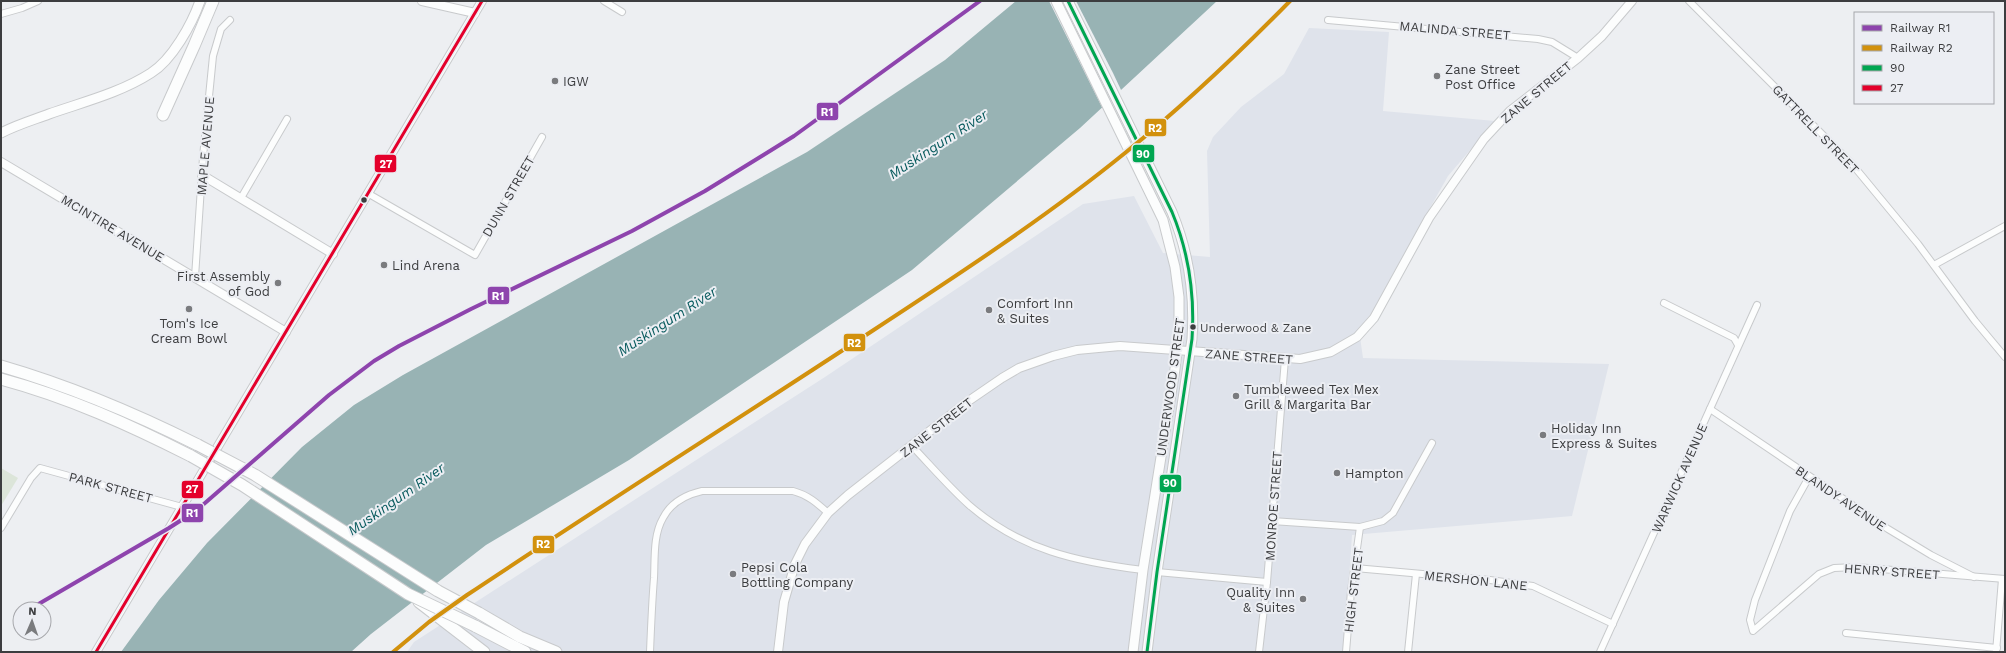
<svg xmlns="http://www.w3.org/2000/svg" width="2006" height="653" font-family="'Work Sans',sans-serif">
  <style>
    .built { fill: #dfe3eb }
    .green { fill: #dce5d9 }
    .water { fill: #98b3b4 }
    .pier { fill: #edeff2 }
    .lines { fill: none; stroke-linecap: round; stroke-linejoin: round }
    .street-casing { stroke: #c8cacc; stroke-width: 8 }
    .secondary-casing { stroke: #c8cacc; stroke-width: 10 }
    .primary-casing { stroke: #c8cacc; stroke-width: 11 }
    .highway-casing { stroke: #c8cacc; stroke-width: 13 }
    .street { stroke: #fcfdfd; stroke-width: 6 }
    .secondary { stroke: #fcfdfd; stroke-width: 8 }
    .primary { stroke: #fcfdfd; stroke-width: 9 }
    .highway { stroke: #fcfdfd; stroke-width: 11 }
    .highway-bridge-casing { stroke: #c8cacc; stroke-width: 13; stroke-linecap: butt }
    .highway-bridge { stroke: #fcfdfd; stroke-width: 11 }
    .bus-1-casing { stroke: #eceef3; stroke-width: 6 }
    .bus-2-casing { stroke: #eceef3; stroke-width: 6 }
    .bus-1 { stroke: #00a651; stroke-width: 3 }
    .bus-2 { stroke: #e4002b; stroke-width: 3 }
    .rail-1-casing { stroke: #eceef3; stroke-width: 7 }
    .rail-2-casing { stroke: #eceef3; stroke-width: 7 }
    .rail-1 { stroke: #8e44ad; stroke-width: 4 }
    .rail-2 { stroke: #d2910d; stroke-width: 4 }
    .poi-dot { fill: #7a7b7e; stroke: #eceef3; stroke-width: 1.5 }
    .bus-dot { fill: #3c3d3f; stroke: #eceef3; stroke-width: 1.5 }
    .labels { text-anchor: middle; stroke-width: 4; stroke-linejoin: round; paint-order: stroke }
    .bus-label { font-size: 12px; fill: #3c3d3f; stroke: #eceef3; text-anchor: start }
    .street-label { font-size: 13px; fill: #3c3d3f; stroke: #eceef3 }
    .poi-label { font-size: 13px; fill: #3c3d3f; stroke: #eceef3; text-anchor: start }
    .water-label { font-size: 14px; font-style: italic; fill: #075a5d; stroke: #eceef3 }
    .line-badge { stroke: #eceef3; stroke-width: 1.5 }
    .badge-label { font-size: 11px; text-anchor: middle; font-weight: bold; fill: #fff }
  </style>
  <rect width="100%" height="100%" fill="#edeff2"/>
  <polygon class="built" points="1309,28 1389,32 1383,111 1495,121 1448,176 1394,272 1376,307 1359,330 1363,358 1609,364 1572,516 1352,535 1344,652 407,652 414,642 825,377 1083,204 1134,196 1163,253 1210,257 1207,151 1213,137 1241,107 1284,74"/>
  <polygon class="green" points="1,468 18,478 1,506"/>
  <polygon class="water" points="1016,1 1217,1 1080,128 912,270 629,460 486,545 371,634 351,652 121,652 159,600 207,543 302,447 354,405 403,375 807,152 945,60"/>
  <polygon class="pier" points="1049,1 1076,1 1113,73 1122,92 1103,109"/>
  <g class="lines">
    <g class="street-casing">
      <g id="street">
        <polyline points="604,1 622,12"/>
        <polyline points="1689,1 1852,164 1918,244 1975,321 2005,357"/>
        <polyline points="1,14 22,8 38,1"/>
        <polyline points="1328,20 1538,39 1552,42 1578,58"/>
        <polyline points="369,194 475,255 542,137"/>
        <polyline points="241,198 287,119"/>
        <polyline points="1934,265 2005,226"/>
        <polyline points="195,277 203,157 213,56 221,29 230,20"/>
        <polyline points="1664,303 1734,338 1738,345"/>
        <polyline points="1710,409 1888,529 1931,555 1974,577"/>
        <path d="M912 446C931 466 949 487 969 505 1021 550 1077 562 1143 570"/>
        <polyline points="1809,477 1790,511 1755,600 1750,620 1753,631 1819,574 1834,568 1856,567 2005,579"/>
        <polyline points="1272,521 1360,527 1383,521 1393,513 1432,443"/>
        <polyline points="1,528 31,478 40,468 182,507"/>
        <polyline points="1355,568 1490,580 1533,586 1613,624"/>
        <polyline points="1157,572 1267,582"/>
        <polyline points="1846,633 1997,648"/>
        <path d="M650 652C651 627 652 603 654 578 655 559 653 535 663 518 671 502 685 495 702 491H793C808 495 817 503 828 513"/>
        <polyline points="1259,652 1267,582 1285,359"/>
        <polyline points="1346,652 1351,591 1360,527"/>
        <polyline points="1408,652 1416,574"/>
        <polyline points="1600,652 1757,305"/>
        <polyline points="1996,652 2002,579"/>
      </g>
    </g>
    <g class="secondary-casing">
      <g id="secondary">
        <polyline points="422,1 475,13"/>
        <polyline points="1,162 286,332"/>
        <polyline points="202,175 333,254"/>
        <polyline points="96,652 482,1"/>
        <polyline points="778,652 784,602 795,564 805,544 828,513 848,495 967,402 1002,378 1019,368 1053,356 1077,350 1120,346 1300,359 1331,352 1357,337 1374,318 1429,218 1484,139 1510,111 1578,58 1602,36 1632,1"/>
      </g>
    </g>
    <g class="primary-casing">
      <g id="primary">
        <polyline points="1056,1 1163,220 1175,267 1179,297 1179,333 1175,369 1143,570 1133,652"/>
        <path d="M1068 1 1172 212C1189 253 1195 295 1192 339L1157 572 1147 652"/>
        <path d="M1 133C16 125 33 120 49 114 83 102 120 93 151 73 172 60 192 24 200 1"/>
      </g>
    </g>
    <g class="highway-casing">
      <g id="highway">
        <polyline points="163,115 194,46 213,1"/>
        <path d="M1 366C70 386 134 413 198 445"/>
        <path d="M1 379C68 397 130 425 191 456"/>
        <polyline points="419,602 484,652"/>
        <polyline points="479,613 520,637 556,652"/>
        <polyline points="475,626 525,652"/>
      </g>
    </g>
    <use href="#street" class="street"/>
    <use href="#secondary" class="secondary"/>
    <use href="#primary" class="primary"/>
    <use href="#highway" class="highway"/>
    <g class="highway-bridge-casing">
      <g id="highway-bridge">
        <polyline points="198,445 255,475 438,591 479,613"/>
        <polyline points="191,456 242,485 408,594 475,626"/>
      </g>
    </g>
    <use href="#highway-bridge" class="highway-bridge"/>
    <g class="bus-1-casing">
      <path id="bus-1" d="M1068 1 1172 212C1189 253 1195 295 1192 339L1157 572 1147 652"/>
    </g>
    <g class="bus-2-casing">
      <polyline id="bus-2" points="96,652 482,1"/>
    </g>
    <use href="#bus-1" class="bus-1"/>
    <use href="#bus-2" class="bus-2"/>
    <g class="rail-1-casing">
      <polyline id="rail-1" points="30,609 169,528 197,510 329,395 374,361 399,346 471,309 632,231 705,191 794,136 980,1"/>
    </g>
    <g class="rail-2-casing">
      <path id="rail-2" d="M393 652 429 622 467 595C590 513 716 433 840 352 936 289 1035 226 1125 153 1183 106 1237 55 1290 1"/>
    </g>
    <use href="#rail-1" class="rail-1"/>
    <use href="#rail-2" class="rail-2"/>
  </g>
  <g class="poi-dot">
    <circle cx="1437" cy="76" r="4"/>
    <circle cx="555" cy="81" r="4"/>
    <circle cx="384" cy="265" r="4"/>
    <circle cx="278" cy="283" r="4"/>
    <circle cx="189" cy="309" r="4"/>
    <circle cx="989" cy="310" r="4"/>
    <circle cx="1236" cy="396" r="4"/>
    <circle cx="1543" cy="435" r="4"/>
    <circle cx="1337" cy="473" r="4"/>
    <circle cx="733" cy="574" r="4"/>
    <circle cx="1303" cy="599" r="4"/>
  </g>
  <g class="bus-dot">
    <circle cx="364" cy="200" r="3.5"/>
    <circle cx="1193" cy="327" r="3.5"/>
  </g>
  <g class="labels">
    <g class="bus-label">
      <text x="1200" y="332">Underwood &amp; Zane</text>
    </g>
    <g class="street-label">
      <text transform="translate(1455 30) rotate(5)" y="5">MALINDA STREET</text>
      <text transform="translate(1536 92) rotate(-40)" y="5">ZANE STREET</text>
      <text transform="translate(1816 129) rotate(46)" y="5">GATTRELL STREET</text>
      <text transform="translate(205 146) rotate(-85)" y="5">MAPLE AVENUE</text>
      <text transform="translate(508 196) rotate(-60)" y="5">DUNN STREET</text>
      <text transform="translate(113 228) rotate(31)" y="5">MCINTIRE AVENUE</text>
      <text transform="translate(1249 356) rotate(4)" y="5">ZANE STREET</text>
      <text transform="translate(1170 387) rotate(-82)" y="5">UNDERWOOD STREET</text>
      <text transform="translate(936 427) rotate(-38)" y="5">ZANE STREET</text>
      <text transform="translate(1679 478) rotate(-66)" y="5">WARWICK AVENUE</text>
      <text transform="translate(111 487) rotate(15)" y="5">PARK STREET</text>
      <text transform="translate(1841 498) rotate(34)" y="5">BLANDY AVENUE</text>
      <text transform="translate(1273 506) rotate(-86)" y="5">MONROE STREET</text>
      <text transform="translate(1892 571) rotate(4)" y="5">HENRY STREET</text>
      <text transform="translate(1476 580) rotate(6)" y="5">MERSHON LANE</text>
      <text transform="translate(1353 590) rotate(-83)" y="5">HIGH STREET</text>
    </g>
    <g class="poi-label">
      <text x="1445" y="74">Zane Street<tspan x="1445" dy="15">Post Office</tspan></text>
      <text x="563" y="86">IGW</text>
      <text x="392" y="270">Lind Arena</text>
      <text x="270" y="281" text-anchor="end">First Assembly<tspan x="270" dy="15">of God</tspan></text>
      <text x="997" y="308">Comfort Inn<tspan x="997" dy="15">&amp; Suites</tspan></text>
      <text x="189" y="328" text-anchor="middle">Tom's Ice<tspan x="189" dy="15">Cream Bowl</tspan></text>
      <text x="1244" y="394">Tumbleweed Tex Mex<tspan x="1244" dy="15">Grill &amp; Margarita Bar</tspan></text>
      <text x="1551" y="433">Holiday Inn<tspan x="1551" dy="15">Express &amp; Suites</tspan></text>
      <text x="1345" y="478">Hampton</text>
      <text x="741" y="572">Pepsi Cola<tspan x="741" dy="15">Bottling Company</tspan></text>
      <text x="1295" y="597" text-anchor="end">Quality Inn<tspan x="1295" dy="15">&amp; Suites</tspan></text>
    </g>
    <g class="water-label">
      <text transform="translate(938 144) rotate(-33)" y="5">Muskingum River</text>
      <text transform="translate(667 321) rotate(-33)" y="5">Muskingum River</text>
      <text transform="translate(396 499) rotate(-35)" y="5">Muskingum River</text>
    </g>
  </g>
  <g class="line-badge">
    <rect x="816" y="102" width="23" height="19" rx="4" fill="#8e44ad"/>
    <rect x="1144" y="118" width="23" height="19" rx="4" fill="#d2910d"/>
    <rect x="1132" y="144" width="23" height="19" rx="4" fill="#00a651"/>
    <rect x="374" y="154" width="23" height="19" rx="4" fill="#e4002b"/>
    <rect x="487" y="286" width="23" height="19" rx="4" fill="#8e44ad"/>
    <rect x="843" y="333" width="23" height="19" rx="4" fill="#d2910d"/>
    <rect x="1159" y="474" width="23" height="19" rx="4" fill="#00a651"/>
    <rect x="181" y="480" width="23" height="19" rx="4" fill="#e4002b"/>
    <rect x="181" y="503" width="23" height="20" rx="4" fill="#8e44ad"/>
    <rect x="532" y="535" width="23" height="19" rx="4" fill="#d2910d"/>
  </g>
  <g class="badge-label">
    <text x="827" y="116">R1</text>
    <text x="1155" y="132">R2</text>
    <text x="1143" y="158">90</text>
    <text x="386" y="168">27</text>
    <text x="498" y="300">R1</text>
    <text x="854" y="347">R2</text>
    <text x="1170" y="487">90</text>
    <text x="192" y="493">27</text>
    <text x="192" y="517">R1</text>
    <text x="543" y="548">R2</text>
  </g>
  <rect width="2006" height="653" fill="none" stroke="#3c3d3f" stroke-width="4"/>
  <rect x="1854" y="12" width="140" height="92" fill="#eceef3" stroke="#a6a7ab"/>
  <rect x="1862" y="25" width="20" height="6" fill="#8e44ad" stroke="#a6a7ab"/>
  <text x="1890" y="32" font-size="12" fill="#3c3d3f">Railway R1</text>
  <rect x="1862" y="45" width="20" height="6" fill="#d2910d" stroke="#a6a7ab"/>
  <text x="1890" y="52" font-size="12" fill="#3c3d3f">Railway R2</text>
  <rect x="1862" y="65" width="20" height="6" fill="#00a651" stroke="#a6a7ab"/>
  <text x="1890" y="72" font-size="12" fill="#3c3d3f">90</text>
  <rect x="1862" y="85" width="20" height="6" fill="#e4002b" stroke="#a6a7ab"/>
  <text x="1890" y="92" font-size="12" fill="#3c3d3f">27</text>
  <g transform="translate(32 621) rotate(2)"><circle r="19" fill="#eceef3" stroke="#a6a7ab"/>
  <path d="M0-3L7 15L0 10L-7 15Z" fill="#7a7b7e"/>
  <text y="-6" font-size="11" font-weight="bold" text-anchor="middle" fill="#3c3d3f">N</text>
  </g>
</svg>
